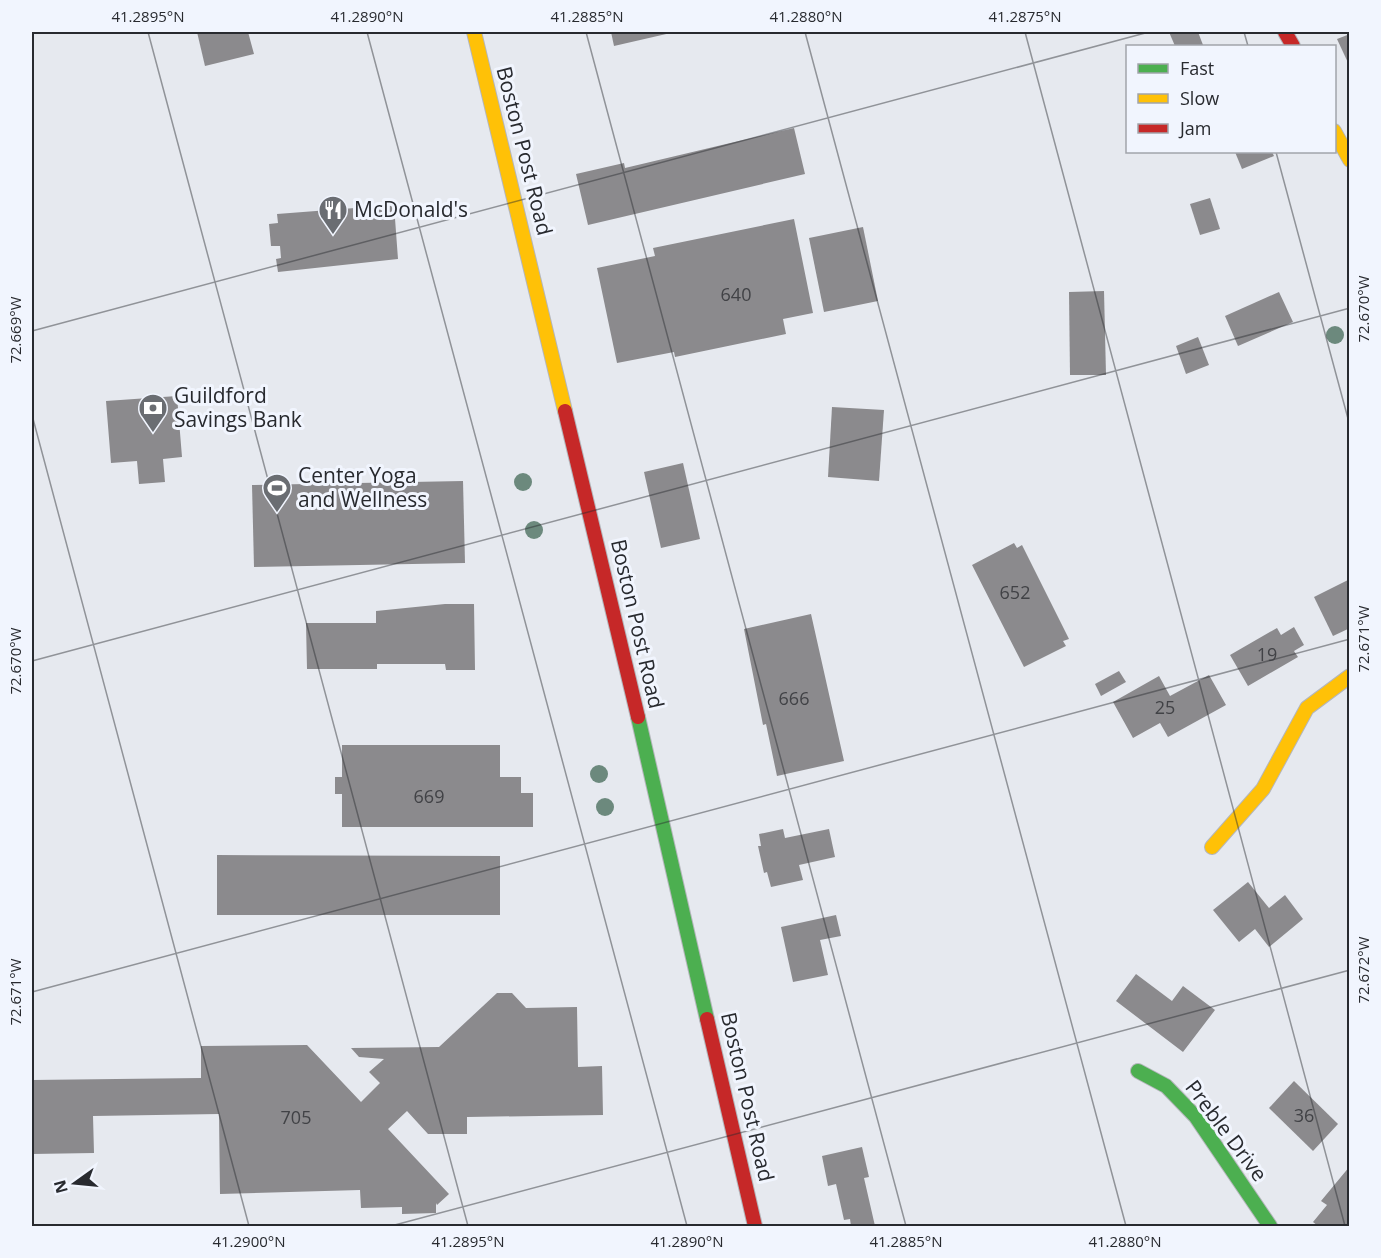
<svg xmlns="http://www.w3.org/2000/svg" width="1381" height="1258" font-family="'Open Sans',sans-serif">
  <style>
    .building { fill: #8b8a8d }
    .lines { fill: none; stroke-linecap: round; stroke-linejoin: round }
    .fast-casing { stroke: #b4b6bb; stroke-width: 16 }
    .slow-casing { stroke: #b4b6bb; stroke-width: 16 }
    .jam-casing { stroke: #b4b6bb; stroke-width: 16 }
    .fast { stroke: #4caf50; stroke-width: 14 }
    .slow { stroke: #ffc107; stroke-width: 14 }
    .jam { stroke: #c62828; stroke-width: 14 }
    .tree { fill: #6c897d }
    .ticks { fill: none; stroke: #282a2f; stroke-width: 1.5; stroke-opacity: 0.45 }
    .labels { text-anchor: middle; stroke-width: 6; stroke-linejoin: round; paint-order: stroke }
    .number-label { font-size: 18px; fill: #414246 }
    .street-label { font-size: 21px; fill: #282a2f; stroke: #f1f5fe }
    .poi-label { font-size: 21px; fill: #282a2f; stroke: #f1f5fe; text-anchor: start }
    .neatline { fill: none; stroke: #282a2f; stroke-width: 2 }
    .ticks-label { font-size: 15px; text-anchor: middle; fill: #282a2f }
  </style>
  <rect width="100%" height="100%" fill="#e6e9ef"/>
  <g class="building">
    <polygon points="197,32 248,32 254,54 205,66"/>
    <polygon points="611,32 675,32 614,46"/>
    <polygon points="1169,32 1198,32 1203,45 1175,46"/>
    <polygon points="1350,34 1350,67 1337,39"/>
    <polygon points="794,128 805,174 588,225 576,174 624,163 625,168"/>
    <polygon points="1235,152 1272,152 1274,156 1242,169"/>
    <polygon points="1210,198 1220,229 1200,235 1190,204"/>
    <polygon points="394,205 398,259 278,272 276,259 281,258 280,246 271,246 269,224 278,223 277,214"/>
    <polygon points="794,219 813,313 783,319 786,334 675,357 674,352 617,363 597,268 655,256 653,248"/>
    <polygon points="863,227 878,301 824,312 809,238"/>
    <polygon points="1104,291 1106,375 1070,375 1069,292"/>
    <polygon points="1279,292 1293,322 1238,346 1225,316"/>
    <polygon points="1198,337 1209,365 1186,374 1176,346"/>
    <polygon points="177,396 182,457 163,459 165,482 139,484 137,461 111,463 106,401"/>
    <polygon points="832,407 884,410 879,481 828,477"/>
    <polygon points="683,463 700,539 661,548 644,472"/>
    <polygon points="463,481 465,563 254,567 252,485"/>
    <polygon points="1014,543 1017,548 1022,545 1069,639 1063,641 1066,646 1024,667 972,565"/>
    <polygon points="1350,579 1350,628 1333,636 1314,597"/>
    <polygon points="445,604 474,604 475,670 446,670 445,664 377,664 377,669 307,669 306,623 376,623 376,611"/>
    <polygon points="811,614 844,761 777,776 766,724 763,725 744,629"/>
    <polygon points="1294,627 1304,645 1294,651 1298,657 1248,686 1230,655 1277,628 1281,635"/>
    <polygon points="1119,671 1126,682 1101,696 1095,684"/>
    <polygon points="1209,675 1226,705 1168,737 1160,723 1133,738 1113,702 1159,676 1170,696"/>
    <polygon points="342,745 500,745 500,777 521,777 521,793 533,793 533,827 342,827 342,794 335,794 335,777 342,777"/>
    <polygon points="783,829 785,838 829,829 835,857 799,865 803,880 771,887 767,872 764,873 758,846 761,846 759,834"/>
    <polygon points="217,855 500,856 500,915 217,915"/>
    <polygon points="1248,882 1269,908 1285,895 1303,919 1269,947 1255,929 1239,942 1213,910"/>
    <polygon points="836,915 841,936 820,940 828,975 793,982 781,927"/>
    <polygon points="1136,974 1172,1001 1183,986 1215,1010 1183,1052 1116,1001"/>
    <polygon points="497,993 512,993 526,1008 577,1007 578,1067 602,1066 603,1115 467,1117 467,1134 428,1134 407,1111 388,1129 449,1194 437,1205 436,1203 436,1213 402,1214 402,1207 361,1208 360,1190 220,1194 219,1114 93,1116 94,1153 32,1154 32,1080 201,1078 201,1046 307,1045 361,1102 380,1083 369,1072 384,1059 359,1057 351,1048 439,1047"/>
    <polygon points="1294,1081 1338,1124 1313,1151 1269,1108"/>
    <polygon points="862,1147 869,1177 864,1178 875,1226 851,1226 850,1219 844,1220 836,1184 828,1186 822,1156"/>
    <polygon points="1350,1166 1350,1226 1318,1226 1313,1222 1327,1205 1321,1201"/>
  </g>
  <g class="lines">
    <g class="fast-casing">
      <g id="fast">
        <polyline points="638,717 707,1019"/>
        <polyline points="1138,1071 1166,1086 1196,1117 1270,1226"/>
      </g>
    </g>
    <g class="slow-casing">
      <g id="slow">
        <polyline points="474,32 565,411"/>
        <polyline points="1334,131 1350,160"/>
        <polyline points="1212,847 1263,789 1307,708 1350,676"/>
      </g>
    </g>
    <g class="jam-casing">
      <g id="jam">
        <polyline points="1285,32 1293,46"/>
        <polyline points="565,411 638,717"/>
        <polyline points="707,1019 755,1226"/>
      </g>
    </g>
    <use href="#fast" class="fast"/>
    <use href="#slow" class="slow"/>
    <use href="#jam" class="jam"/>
  </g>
  <g class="tree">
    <circle cx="1335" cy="335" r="9"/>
    <circle cx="523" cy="482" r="9"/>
    <circle cx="534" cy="530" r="9"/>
    <circle cx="599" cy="774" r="9"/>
    <circle cx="605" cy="807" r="9"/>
  </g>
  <path class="ticks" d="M148 32 468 1226M367 32 687 1226M586 32 906 1226M805 32 1126 1226M1025 32 1345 1226M1244 32 1248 46M1276 152 1350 426M32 331 1149 32M32 415 249 1226M32 661 1350 308M32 992 1350 639M391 1226 1350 970"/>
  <defs>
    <g id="restaurant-pin" transform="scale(1.5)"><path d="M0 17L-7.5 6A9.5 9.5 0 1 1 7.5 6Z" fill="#6a6d72" stroke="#f1f5fe"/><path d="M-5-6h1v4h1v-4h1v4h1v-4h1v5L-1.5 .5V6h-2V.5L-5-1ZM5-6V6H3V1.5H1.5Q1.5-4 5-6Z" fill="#fff"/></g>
    <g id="bank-pin" transform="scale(1.5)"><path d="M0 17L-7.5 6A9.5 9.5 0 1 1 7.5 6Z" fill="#6a6d72" stroke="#f1f5fe"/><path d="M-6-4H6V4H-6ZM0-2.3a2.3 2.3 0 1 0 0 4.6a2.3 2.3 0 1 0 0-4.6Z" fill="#fff"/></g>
    <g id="stadium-pin" transform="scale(1.5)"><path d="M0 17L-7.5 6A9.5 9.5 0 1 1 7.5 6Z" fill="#6a6d72" stroke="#f1f5fe"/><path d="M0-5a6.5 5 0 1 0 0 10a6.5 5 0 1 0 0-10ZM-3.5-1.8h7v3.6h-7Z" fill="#fff"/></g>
  </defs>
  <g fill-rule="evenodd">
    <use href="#restaurant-pin" x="333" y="210"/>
    <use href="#bank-pin" x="153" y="408"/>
    <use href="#stadium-pin" x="277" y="488"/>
  </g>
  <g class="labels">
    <g class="number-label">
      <text x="736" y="301">640</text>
      <text x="1015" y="599">652</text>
      <text x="1267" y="661">19</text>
      <text x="794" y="705">666</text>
      <text x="1165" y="714">25</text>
      <text x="429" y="803">669</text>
      <text x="1304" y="1122">36</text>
      <text x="296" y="1124">705</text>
    </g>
    <g class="street-label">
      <text transform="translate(524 151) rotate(76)" y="7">Boston Post Road</text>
      <text transform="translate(637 624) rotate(77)" y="7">Boston Post Road</text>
      <text transform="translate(747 1097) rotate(77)" y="7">Boston Post Road</text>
      <text transform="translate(1226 1131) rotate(53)" y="7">Preble Drive</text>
    </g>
    <g class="poi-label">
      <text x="354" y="217">McDonald's</text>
      <text x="174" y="403">Guildford<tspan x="174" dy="24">Savings Bank</tspan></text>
      <text x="298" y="483">Center Yoga<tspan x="298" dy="24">and Wellness</tspan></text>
    </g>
  </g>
  <rect width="1381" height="1258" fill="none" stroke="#f1f5fe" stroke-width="66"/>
  <rect x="1126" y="45" width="210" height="108" fill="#f1f5fe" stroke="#a1a4ab" stroke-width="1.5"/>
  <rect x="1138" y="64" width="30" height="9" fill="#4caf50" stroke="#a1a4ab" stroke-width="1.5"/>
  <text x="1180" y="75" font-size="18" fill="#282a2f">Fast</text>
  <rect x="1138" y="94" width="30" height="9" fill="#ffc107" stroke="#a1a4ab" stroke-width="1.5"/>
  <text x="1180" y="105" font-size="18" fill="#282a2f">Slow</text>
  <rect x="1138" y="124" width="30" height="9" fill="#c62828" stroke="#a1a4ab" stroke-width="1.5"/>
  <text x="1180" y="135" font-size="18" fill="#282a2f">Jam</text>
  <g transform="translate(75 1183) rotate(255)" stroke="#f1f5fe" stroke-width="4.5" paint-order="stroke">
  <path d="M0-4.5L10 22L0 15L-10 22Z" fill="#282a2f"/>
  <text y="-9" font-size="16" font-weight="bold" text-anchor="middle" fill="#282a2f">N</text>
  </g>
  <rect x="33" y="33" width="1315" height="1192" class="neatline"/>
  <g class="ticks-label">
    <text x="148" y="22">41.2895°N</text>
    <text x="367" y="22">41.2890°N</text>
    <text x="587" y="22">41.2885°N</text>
    <text x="806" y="22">41.2880°N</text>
    <text x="1025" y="22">41.2875°N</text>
    <text transform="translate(1364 309) rotate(-90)" y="5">72.670°W</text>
    <text transform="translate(16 330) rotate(-90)" y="5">72.669°W</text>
    <text transform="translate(1364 639) rotate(-90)" y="5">72.671°W</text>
    <text transform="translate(16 661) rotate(-90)" y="5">72.670°W</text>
    <text transform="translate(1364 970) rotate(-90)" y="5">72.672°W</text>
    <text transform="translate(16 992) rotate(-90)" y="5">72.671°W</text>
    <text x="249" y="1247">41.2900°N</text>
    <text x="468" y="1247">41.2895°N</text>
    <text x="687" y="1247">41.2890°N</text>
    <text x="906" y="1247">41.2885°N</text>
    <text x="1125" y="1247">41.2880°N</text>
  </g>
</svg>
